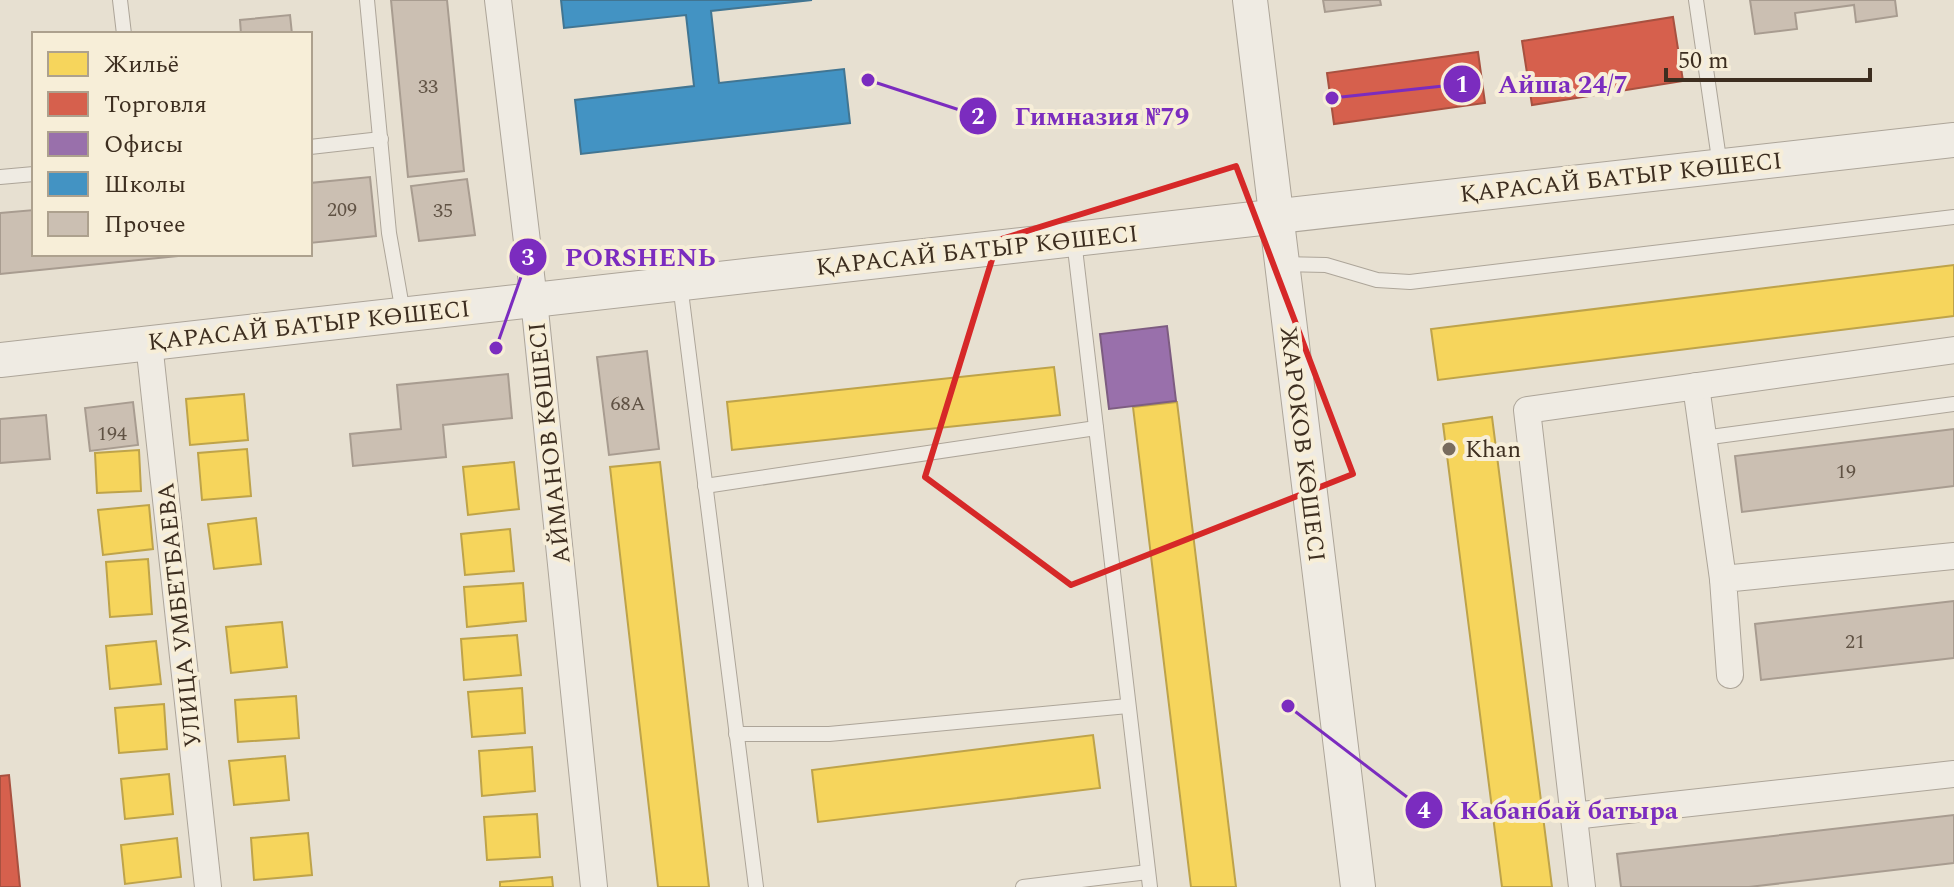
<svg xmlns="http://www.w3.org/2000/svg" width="1954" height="887" font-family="Spectral,serif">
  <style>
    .homes { fill: #f6d55c; stroke: #bea34a; stroke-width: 2 }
    .shops { fill: #d6604d; stroke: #a85140; stroke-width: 2 }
    .offices { fill: #9970ab; stroke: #7d5c81; stroke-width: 2 }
    .schools { fill: #4393c3; stroke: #417592; stroke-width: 2 }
    .building { fill: #cbbfb2; stroke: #a89c90; stroke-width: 2 }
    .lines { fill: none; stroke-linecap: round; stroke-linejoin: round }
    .service-casing { stroke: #ada599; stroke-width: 16 }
    .minor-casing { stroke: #ada599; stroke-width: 28 }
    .tertiary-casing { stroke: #ada599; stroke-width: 36 }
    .service { stroke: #efebe3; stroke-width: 14 }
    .minor { stroke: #efebe3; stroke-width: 26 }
    .tertiary { stroke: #efebe3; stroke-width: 34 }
    .marked { fill: none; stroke: #d62828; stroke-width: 6; stroke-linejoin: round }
    .poi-dot { fill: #786c5e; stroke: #f7eed8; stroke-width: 3 }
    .labels { text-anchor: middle; stroke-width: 8; stroke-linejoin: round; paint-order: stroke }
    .number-label { font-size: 20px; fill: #605244 }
    .street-label { font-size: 24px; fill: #3d2e20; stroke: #f7eed8 }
    .poi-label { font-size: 24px; fill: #3d2e20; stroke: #f7eed8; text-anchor: start }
    .leader { fill: none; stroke: #7b2cbf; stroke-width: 3 }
    .callout-dot { fill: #7b2cbf; stroke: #f7eed8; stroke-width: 3 }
    .mark-label { font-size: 24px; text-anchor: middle; font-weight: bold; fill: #fff }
    .callout-label { font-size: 26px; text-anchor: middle; font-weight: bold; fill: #7b2cbf; stroke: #f7eed8; stroke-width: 8; stroke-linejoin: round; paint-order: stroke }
  </style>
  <rect width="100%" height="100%" fill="#e7e0d1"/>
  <g class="homes">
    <polygon points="1954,265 1954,316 1438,380 1431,329"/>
    <polygon points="1054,367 1060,415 732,450 727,402"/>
    <polygon points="244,394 248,440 190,445 186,399"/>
    <polygon points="1177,402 1236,887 1191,887 1133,407"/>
    <polygon points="1492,417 1552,887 1502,887 1443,424"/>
    <polygon points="247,449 251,496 202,500 198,453"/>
    <polygon points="139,450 141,491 97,493 95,453"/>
    <polygon points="514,462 519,509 468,515 463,467"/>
    <polygon points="660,462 709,887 658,887 610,467"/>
    <polygon points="149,505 153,549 103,555 98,510"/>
    <polygon points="256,518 261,564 214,569 208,524"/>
    <polygon points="510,529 514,571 465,575 461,534"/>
    <polygon points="148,559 152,614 110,617 106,562"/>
    <polygon points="523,583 526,621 467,627 464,587"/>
    <polygon points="282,622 287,667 231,673 226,627"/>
    <polygon points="517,635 521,675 464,680 461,639"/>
    <polygon points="156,641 161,684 110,689 106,646"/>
    <polygon points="522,688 525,733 472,737 468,692"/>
    <polygon points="296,696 299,738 238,742 235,700"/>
    <polygon points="164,704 167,749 119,753 115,708"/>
    <polygon points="1093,735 1100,788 818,822 812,770"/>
    <polygon points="532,747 535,791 482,796 479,751"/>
    <polygon points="285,756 289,800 234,805 229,761"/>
    <polygon points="169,774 173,814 125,819 121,779"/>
    <polygon points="537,814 540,857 487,860 484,817"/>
    <polygon points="308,833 312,875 254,880 251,838"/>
    <polygon points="177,838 181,877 125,884 121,845"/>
    <polygon points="552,877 553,887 500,887 500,882"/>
  </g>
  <g class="shops">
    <polygon points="1673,17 1683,81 1532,105 1522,41"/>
    <polygon points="1478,52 1485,103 1334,124 1327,73"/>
    <polygon points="9,775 20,887 0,887 0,776"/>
  </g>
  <polygon class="offices" points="1167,326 1176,401 1109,409 1100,334"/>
  <polygon class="schools" points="561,0 812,0 711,11 719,83 844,69 850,123 581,154 575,100 694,86 686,15 564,28"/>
  <g class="building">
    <polygon points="391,0 447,0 464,171 408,177"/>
    <polygon points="1323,0 1380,0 1381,5 1325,12"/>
    <polygon points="1750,0 1895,0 1897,16 1856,22 1854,5 1795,13 1797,29 1755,34"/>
    <polygon points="290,15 292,34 241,34 240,20"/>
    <polygon points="370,177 376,236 310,243 310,183"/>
    <polygon points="467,179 475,235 419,241 411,186"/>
    <polygon points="34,210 34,254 198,254 0,274 0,213"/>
    <polygon points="647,351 659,449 609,455 597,357"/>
    <polygon points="508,374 512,418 443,425 446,457 353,466 350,434 401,429 397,385"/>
    <polygon points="133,402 138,445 90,451 85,408"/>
    <polygon points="46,415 50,459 0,463 0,419"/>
    <polygon points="1954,429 1954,486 1742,512 1735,456"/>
    <polygon points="1954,601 1954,658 1761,680 1755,624"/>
    <polygon points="1954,815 1954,863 1749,887 1621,887 1617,854"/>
  </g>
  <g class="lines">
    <g class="service-casing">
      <g id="service">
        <polyline points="120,0 124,34"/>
        <polyline points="367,0 389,233 403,313"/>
        <polyline points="1696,0 1720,166"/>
        <polyline points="310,147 381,139"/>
        <polyline points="0,177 34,174"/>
        <polyline points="1074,240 1150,887"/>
        <polyline points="1281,264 1326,265 1377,280 1410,282 1954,217"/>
        <polyline points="680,284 756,887"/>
        <polyline points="1703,438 1954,404"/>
        <polyline points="705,486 1096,428"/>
        <polyline points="736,734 829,734 1128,706"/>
        <polyline points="1023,887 1148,872"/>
      </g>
    </g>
    <g class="minor-casing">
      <g id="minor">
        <polyline points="498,0 534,300 594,887"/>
        <polyline points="149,343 208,887"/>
        <polyline points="1696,386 1723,579"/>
        <polyline points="1730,675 1723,579 1954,556"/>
        <polyline points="1573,816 1954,774"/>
        <polyline points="1582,887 1527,410 1954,350"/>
      </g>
    </g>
    <g class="tertiary-casing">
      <g id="tertiary">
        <polyline points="1250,0 1358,887"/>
        <polyline points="0,360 1954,140"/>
      </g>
    </g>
    <use href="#service" class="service"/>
    <use href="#minor" class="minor"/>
    <use href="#tertiary" class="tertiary"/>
  </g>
  <path class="marked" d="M1236 166 1353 474 1071 585 925 477 998 240Z"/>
  <circle class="poi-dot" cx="1449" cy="449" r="8"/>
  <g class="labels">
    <g class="number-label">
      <text x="428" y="93">33</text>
      <text x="342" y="216">209</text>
      <text x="443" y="217">35</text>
      <text x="628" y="410">68А</text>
      <text x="112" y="440">194</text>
      <text x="1846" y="478">19</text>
      <text x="1855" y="648">21</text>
    </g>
    <g class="street-label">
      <text transform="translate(1621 177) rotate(-6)" y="8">ҚАРАСАЙ БАТЫР КӨШЕСІ</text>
      <text transform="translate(977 250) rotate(-6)" y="8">ҚАРАСАЙ БАТЫР КӨШЕСІ</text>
      <text transform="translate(309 325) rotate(-6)" y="8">ҚАРАСАЙ БАТЫР КӨШЕСІ</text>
      <text transform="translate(549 443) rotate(-96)" y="8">АЙМАНОВ КӨШЕСІ</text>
      <text transform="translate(1303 444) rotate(83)" y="8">ЖАРОКОВ КӨШЕСІ</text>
      <text transform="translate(179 615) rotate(-96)" y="8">УЛИЦА УМБЕТБАЕВА</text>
    </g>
    <g class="poi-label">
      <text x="1465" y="457">Khan</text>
    </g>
  </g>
  <path class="leader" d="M1332 98L1462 84M868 80L978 116M496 348L528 257M1288 706L1424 810"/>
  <g class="callout-dot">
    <circle cx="1332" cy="98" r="8"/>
    <circle cx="868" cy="80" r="8"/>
    <circle cx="496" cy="348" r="8"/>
    <circle cx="1288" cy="706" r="8"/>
    <circle cx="1462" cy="84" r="20"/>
    <circle cx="978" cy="116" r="20"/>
    <circle cx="528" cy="257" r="20"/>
    <circle cx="1424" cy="810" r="20"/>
  </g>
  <g class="mark-label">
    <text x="1462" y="92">1</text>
    <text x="978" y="124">2</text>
    <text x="528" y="265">3</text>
    <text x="1424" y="818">4</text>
  </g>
  <g class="callout-label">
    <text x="1563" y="93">Айша 24/7</text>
    <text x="1102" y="125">Гимназия №79</text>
    <text x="640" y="266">PORSHENЬ</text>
    <text x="1569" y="819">Кабанбай батыра</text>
  </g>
  <rect x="32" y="32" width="280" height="224" fill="#f7eed8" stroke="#ada18e" stroke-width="2"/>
  <rect x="48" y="52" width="40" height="24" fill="#f6d55c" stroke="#ada18e" stroke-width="2"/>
  <text x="104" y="72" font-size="24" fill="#3d2e20">Жильё</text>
  <rect x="48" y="92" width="40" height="24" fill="#d6604d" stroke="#ada18e" stroke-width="2"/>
  <text x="104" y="112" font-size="24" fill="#3d2e20">Торговля</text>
  <rect x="48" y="132" width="40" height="24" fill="#9970ab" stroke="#ada18e" stroke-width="2"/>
  <text x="104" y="152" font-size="24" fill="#3d2e20">Офисы</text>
  <rect x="48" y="172" width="40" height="24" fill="#4393c3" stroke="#ada18e" stroke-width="2"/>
  <text x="104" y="192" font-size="24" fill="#3d2e20">Школы</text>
  <rect x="48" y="212" width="40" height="24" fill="#cbbfb2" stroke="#ada18e" stroke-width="2"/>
  <text x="104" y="232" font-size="24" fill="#3d2e20">Прочее</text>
  <path d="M1666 68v12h204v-12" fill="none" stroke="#3d2e20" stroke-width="4"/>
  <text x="1678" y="68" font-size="24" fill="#3d2e20" stroke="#f7eed8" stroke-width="6" paint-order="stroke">50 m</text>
</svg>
